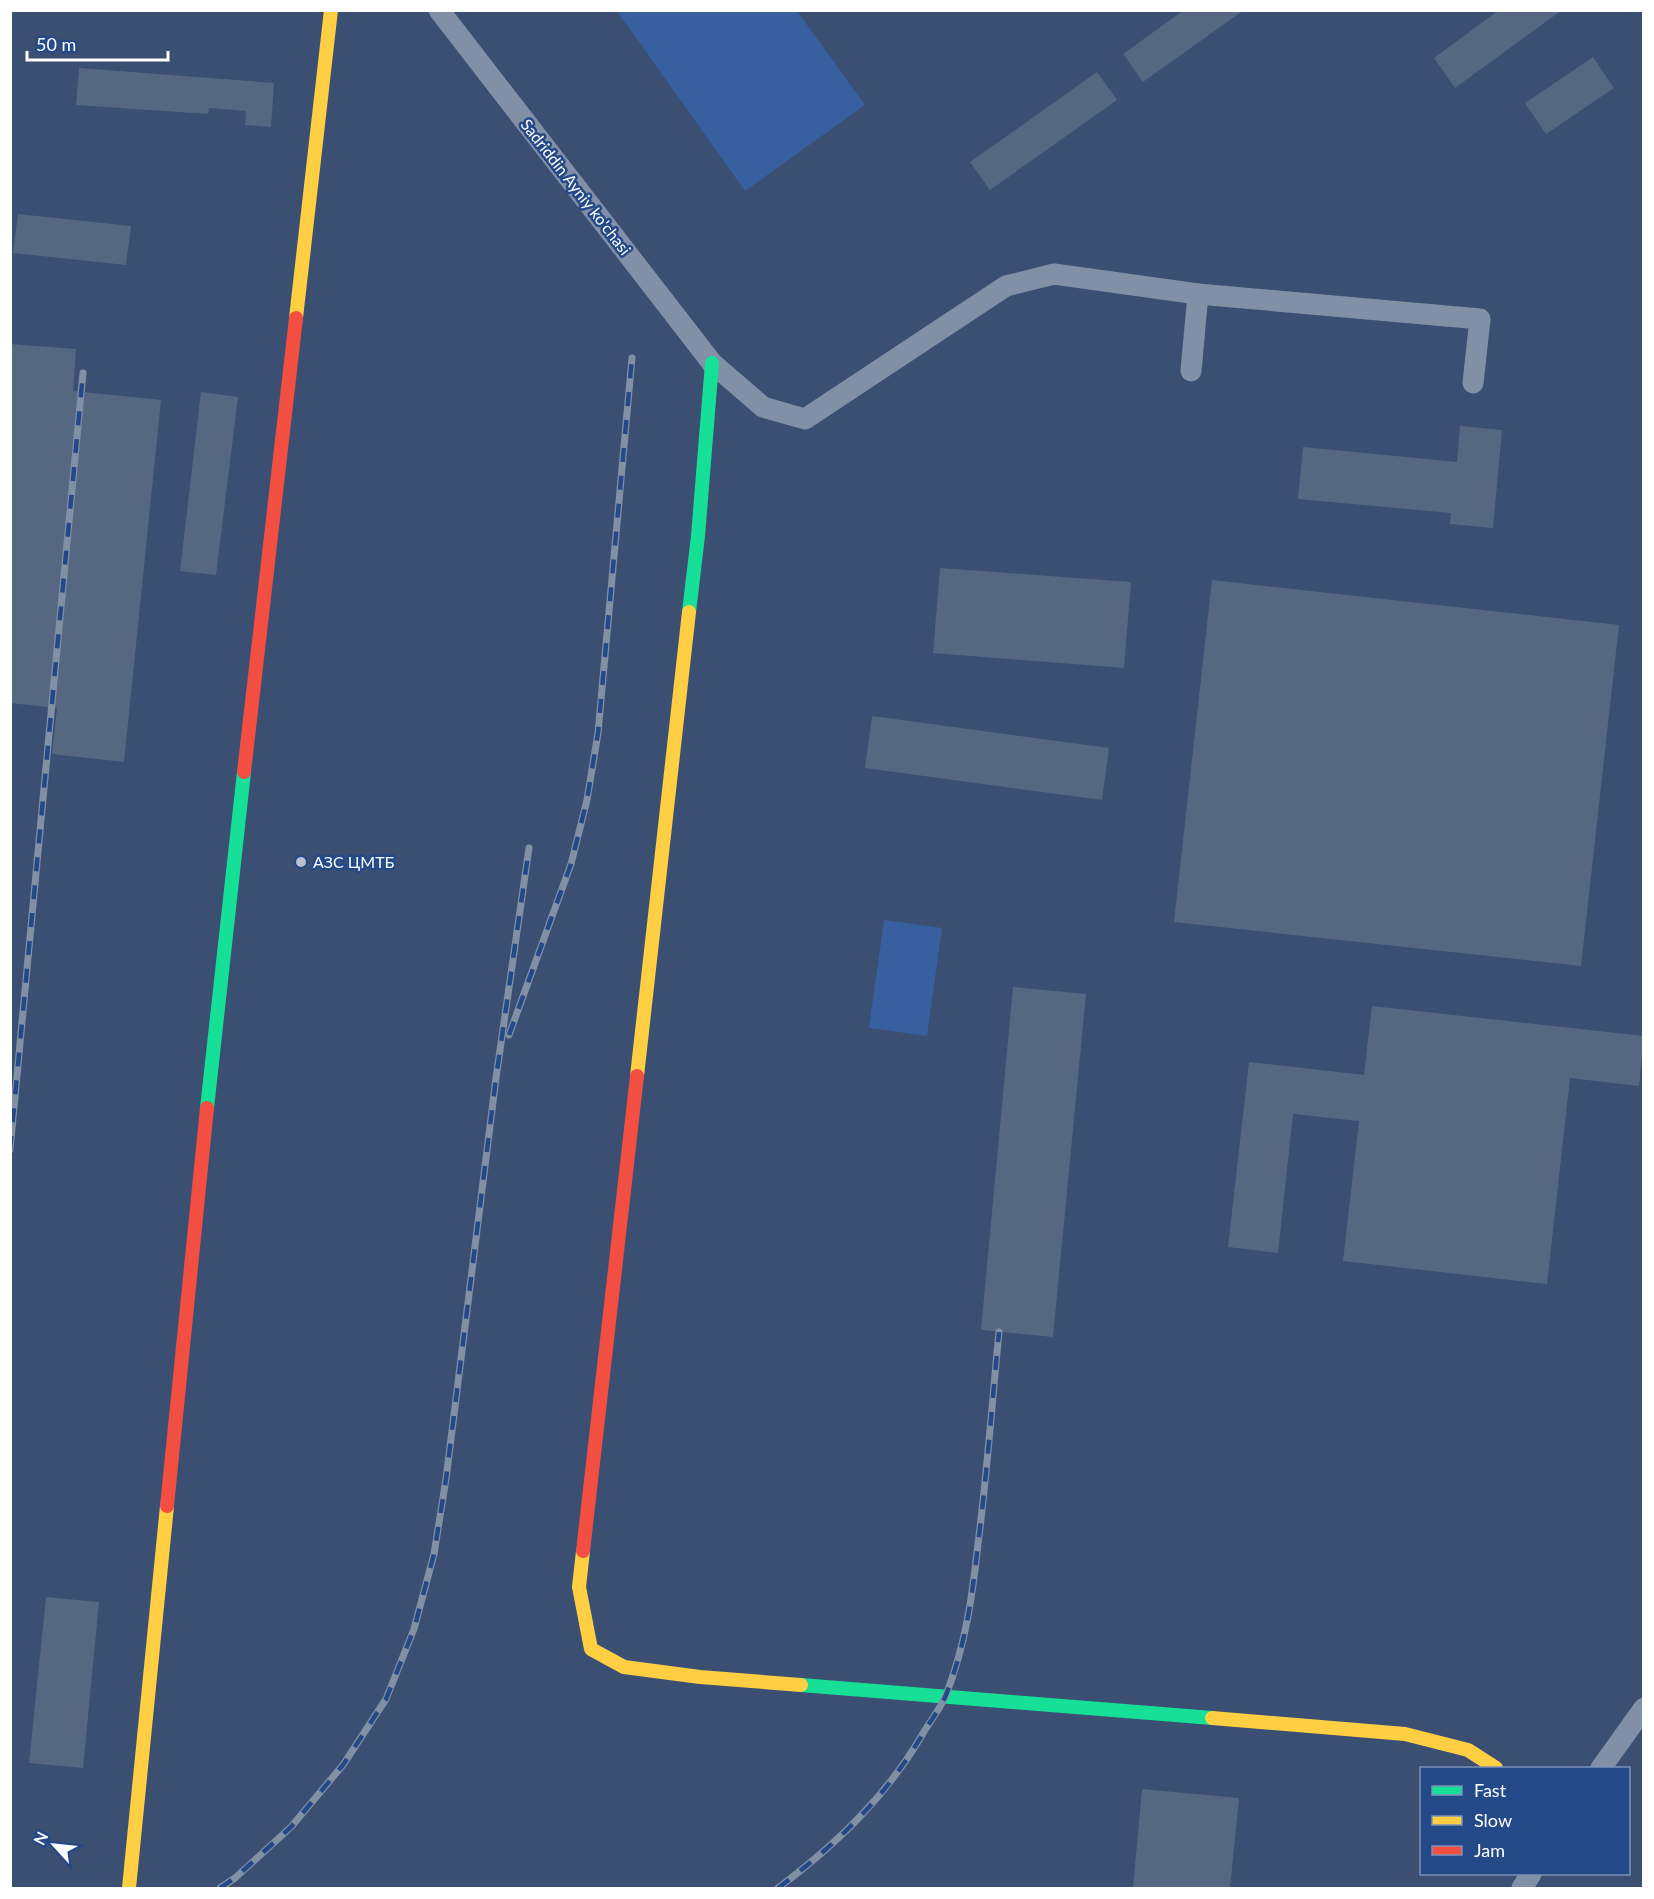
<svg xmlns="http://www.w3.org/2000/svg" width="1654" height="1899" font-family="Lato,sans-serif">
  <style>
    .green { fill: #385f9f }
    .building { fill: #566782 }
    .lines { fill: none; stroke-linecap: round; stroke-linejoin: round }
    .street { stroke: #8290a7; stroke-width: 21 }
    .fast { stroke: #16e098; stroke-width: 14 }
    .slow { stroke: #ffcf43; stroke-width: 14 }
    .jam { stroke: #f24e42; stroke-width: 14 }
    .rail-casing { stroke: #8290a5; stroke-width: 7 }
    .rail { stroke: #244989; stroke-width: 4.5; stroke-dasharray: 14; stroke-linecap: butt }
    .poi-dot { fill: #bac1ce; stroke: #244989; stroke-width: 2 }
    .labels { text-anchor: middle; stroke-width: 5; stroke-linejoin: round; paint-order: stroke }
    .street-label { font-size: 16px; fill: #fff; stroke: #244989 }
    .poi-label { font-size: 16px; fill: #fff; stroke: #244989; text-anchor: start }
  </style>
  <rect width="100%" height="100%" fill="#3b4f72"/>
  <g class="green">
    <polygon points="617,11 797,11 865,105 745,191"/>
    <polygon points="884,920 942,928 927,1036 869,1028"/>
  </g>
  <g class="building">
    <polygon points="1184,10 1244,10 1143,82 1123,54"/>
    <polygon points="1499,10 1562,10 1455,88 1434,58"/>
    <polygon points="1593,57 1614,88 1546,134 1525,103"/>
    <polygon points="79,68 274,83 271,127 245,125 246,111 209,108 208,114 76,105"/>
    <polygon points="1097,72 1117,100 990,190 970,162"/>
    <polygon points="18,214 131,226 126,265 13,253"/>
    <polygon points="10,344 76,349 73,391 161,400 124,762 52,754 57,708 10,703"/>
    <polygon points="201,392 238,397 216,575 180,571"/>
    <polygon points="1460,426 1502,430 1493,528 1450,524 1451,513 1298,499 1303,447 1457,462"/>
    <polygon points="940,568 1131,582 1124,668 933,653"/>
    <polygon points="1212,580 1619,625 1581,966 1174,922"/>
    <polygon points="872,716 1109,748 1102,800 865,768"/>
    <polygon points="1013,987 1086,994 1053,1337 981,1330"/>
    <polygon points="1372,1006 1644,1036 1639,1086 1570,1078 1547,1284 1343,1261 1359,1121 1293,1114 1278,1253 1228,1247 1249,1062 1364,1075"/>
    <polygon points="46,1597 99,1602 83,1768 29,1763"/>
    <polygon points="1142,1789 1239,1798 1230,1888 1133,1888"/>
  </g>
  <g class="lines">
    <g class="street">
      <polyline points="439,10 712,363 763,407 805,419 1006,286 1054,274 1198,294 1480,319 1473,383"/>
      <polyline points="1191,371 1198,294"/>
      <polyline points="1601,1768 1644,1708"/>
      <polyline points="1522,1888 1531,1874"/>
    </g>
    <g class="fast">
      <polyline points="689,612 698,536 712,363"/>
      <polyline points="207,1108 244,772"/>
      <polyline points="801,1685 1212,1718"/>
    </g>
    <g class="slow">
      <polyline points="296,318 331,10"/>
      <polyline points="637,1076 689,612"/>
      <polyline points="583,1551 579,1587 591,1649 624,1667 700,1677 801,1685"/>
      <polyline points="1212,1718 1405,1734 1468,1750 1496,1768"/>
      <polyline points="129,1888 167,1506"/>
    </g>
    <g class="jam">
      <polyline points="244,772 296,318"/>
      <polyline points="167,1506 207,1108"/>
      <polyline points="583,1551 637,1076"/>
    </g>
    <g class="rail-casing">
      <g id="rail">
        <polyline points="509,1035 571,864 587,800 598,733 632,358"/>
        <polyline points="10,1150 83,373"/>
        <polyline points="220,1888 235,1878 291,1827 343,1765 386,1699 414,1629 434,1554 446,1479 496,1078 529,848"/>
        <path d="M778 1888C838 1843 888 1795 925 1730 932 1719 941 1707 946 1695 966 1643 972 1598 978 1544 987 1474 992 1403 999 1332"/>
      </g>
    </g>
    <use href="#rail" class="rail"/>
  </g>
  <circle class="poi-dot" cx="301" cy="862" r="6"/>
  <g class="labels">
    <g class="street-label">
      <text transform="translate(576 187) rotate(52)" y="6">Sadriddin Ayniy ko'chasi</text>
    </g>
    <g class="poi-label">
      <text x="313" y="868">АЗС ЦМТБ</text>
    </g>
  </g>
  <rect width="1654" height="1899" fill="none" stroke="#ffffff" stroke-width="24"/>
  <rect x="1420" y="1767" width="210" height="108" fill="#244989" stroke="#7c92b8" stroke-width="1.5"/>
  <rect x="1432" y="1786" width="30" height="9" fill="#16e098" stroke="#7c92b8" stroke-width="1.5"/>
  <text x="1474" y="1797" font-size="18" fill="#ffffff">Fast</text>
  <rect x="1432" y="1816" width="30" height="9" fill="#ffcf43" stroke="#7c92b8" stroke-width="1.5"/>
  <text x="1474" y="1827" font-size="18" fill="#ffffff">Slow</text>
  <rect x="1432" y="1846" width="30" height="9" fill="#f24e42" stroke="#7c92b8" stroke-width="1.5"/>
  <text x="1474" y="1857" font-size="18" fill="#ffffff">Jam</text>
  <g transform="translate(54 1845) rotate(297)" stroke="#244989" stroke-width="4.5" paint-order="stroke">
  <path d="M0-4.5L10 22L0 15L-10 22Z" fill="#ffffff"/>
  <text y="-9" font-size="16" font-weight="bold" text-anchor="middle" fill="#ffffff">N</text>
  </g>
  <path d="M27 51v9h141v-9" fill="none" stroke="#ffffff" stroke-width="3"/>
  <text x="36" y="51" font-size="18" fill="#ffffff" stroke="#244989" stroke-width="4.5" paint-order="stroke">50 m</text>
</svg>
